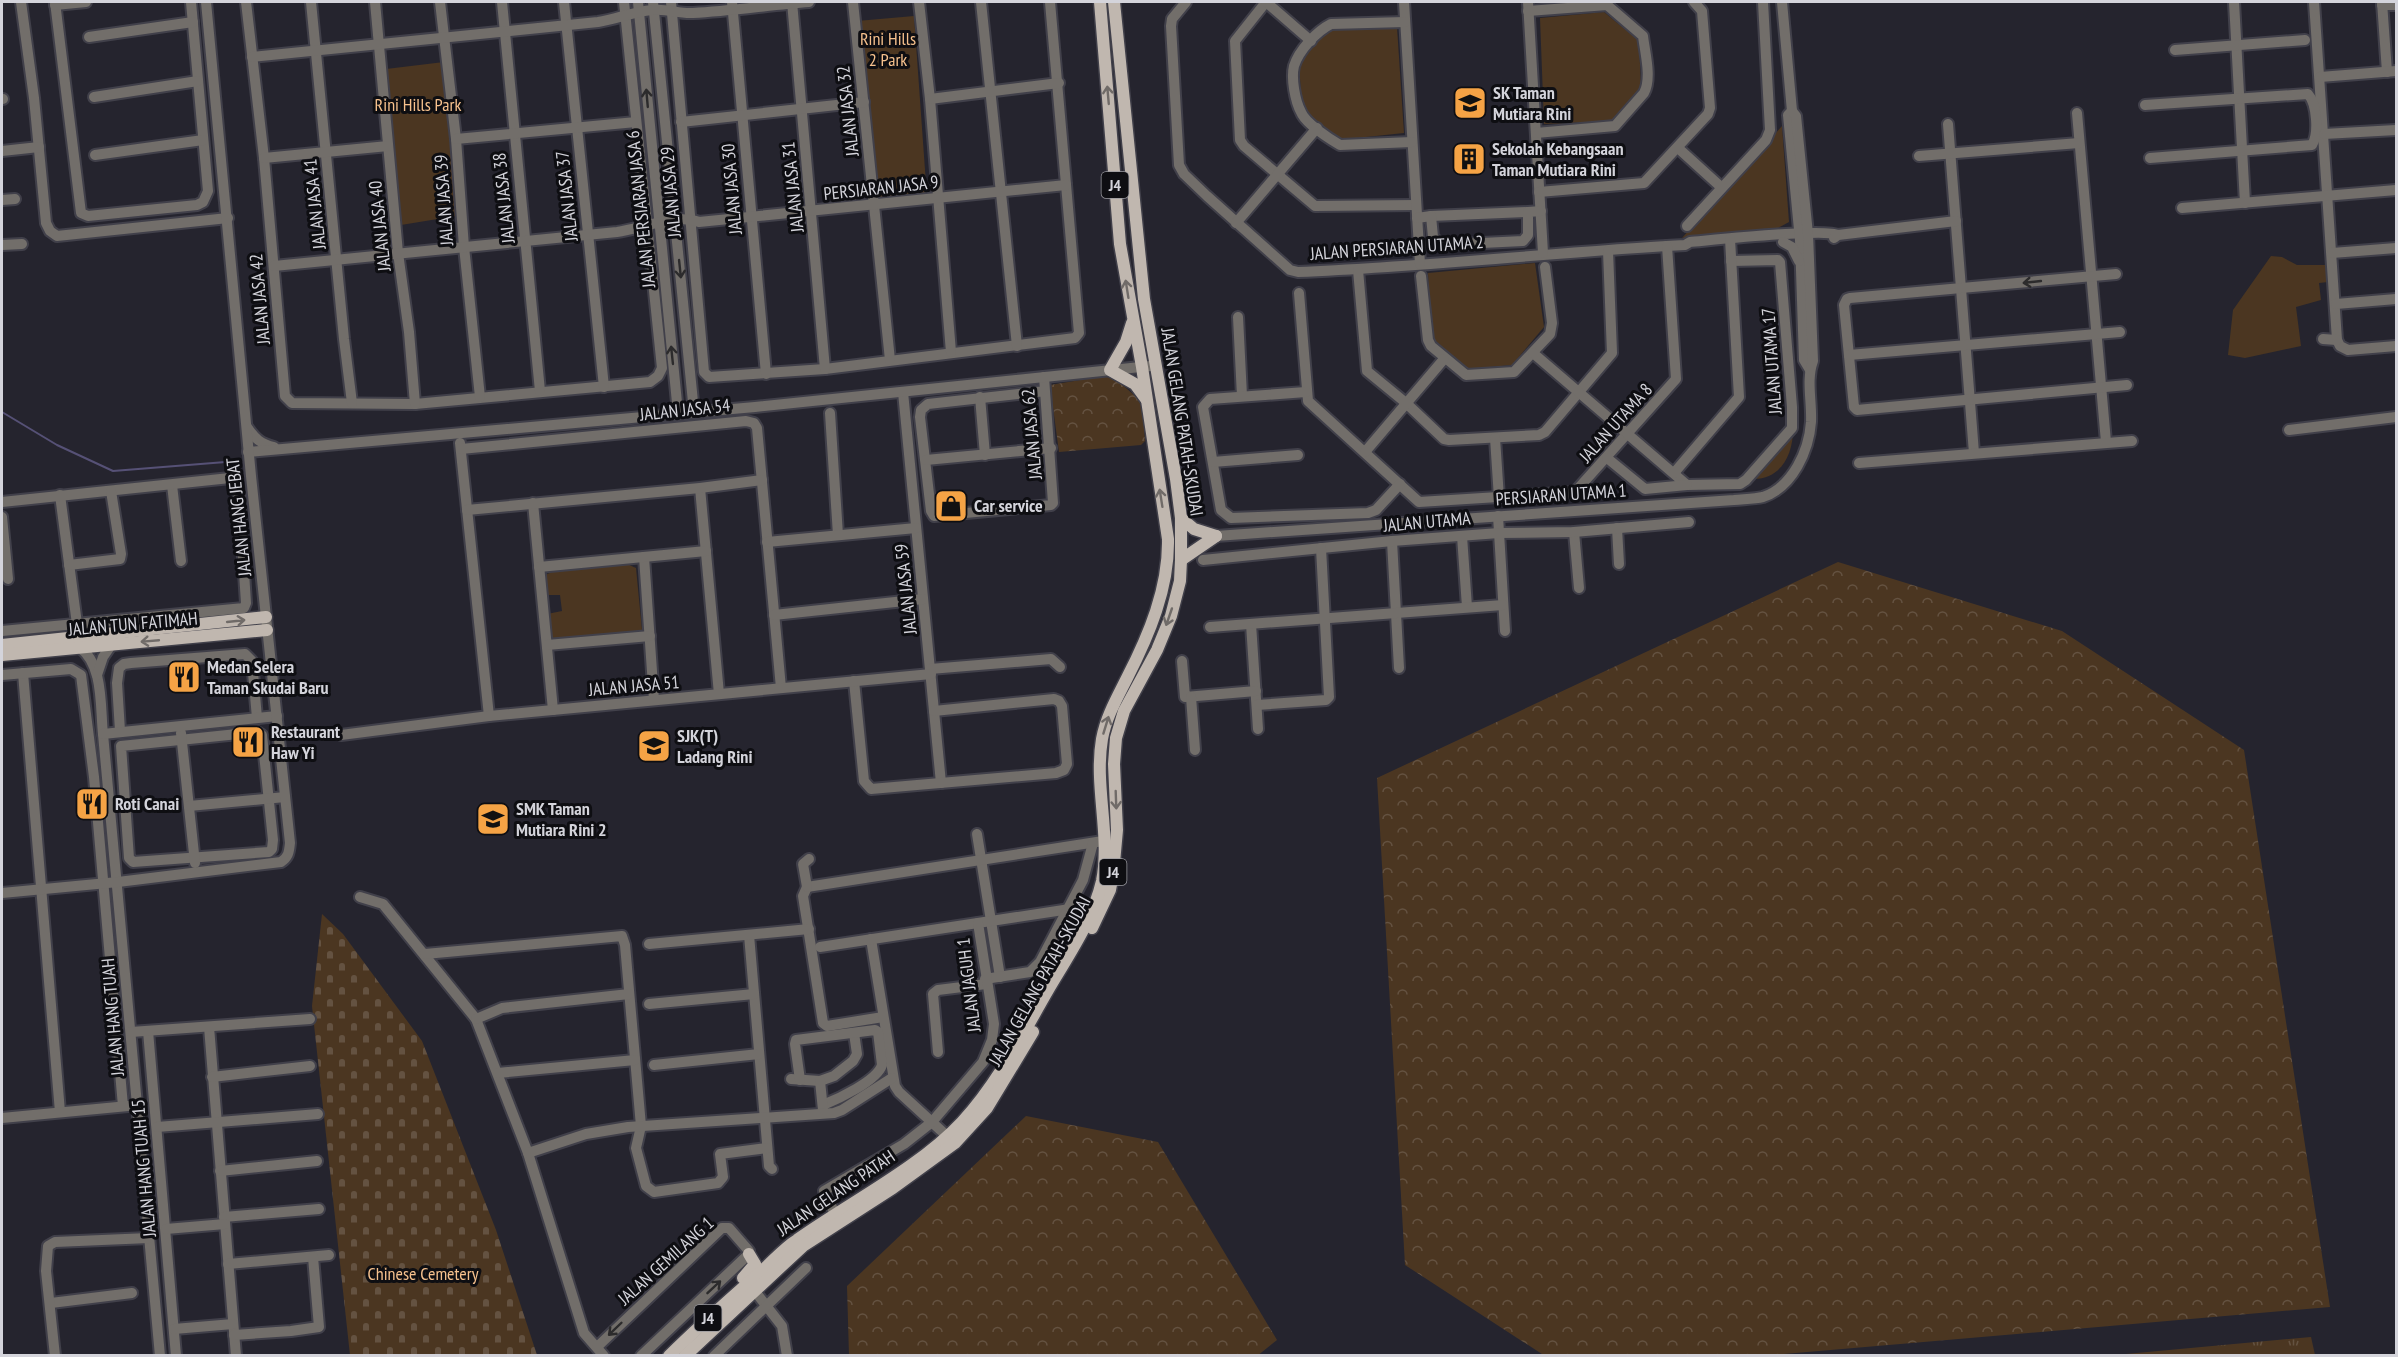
<svg xmlns="http://www.w3.org/2000/svg" width="2398" height="1357" font-family="'PT Sans Narrow',sans-serif">
  <style>
    .grass { fill: url(#grass-tufts) }
    .forest { fill: url(#forest-crowns) }
    .cemetery { fill: url(#cemetery-stones) }
    .park { fill: #4b3621 }
    .lines { fill: none; stroke-linecap: round; stroke-linejoin: round }
    .stream { stroke: #565176; stroke-width: 2 }
    .minor-casing { stroke: #41404a; stroke-width: 14 }
    .major-casing { stroke: #41404a; stroke-width: 15 }
    .minor { stroke: #726e6a; stroke-width: 10 }
    .major { stroke: #c0b7af; stroke-width: 12 }
    .oneway { stroke: #706b68 }
    .oneway2 { stroke: #2c2b2c }
    .labels { text-anchor: middle; stroke-width: 6; stroke-linejoin: round; paint-order: stroke }
    .shield { fill: #0e0e12; stroke: #99999f; stroke-width: 1.5 }
    .shield-label { font-size: 16px; font-weight: bold; fill: #d4d4db }
    .park-label { font-size: 18px; fill: #f6c18d; stroke: #0e0e12 }
    .poi-label { font-size: 18px; font-weight: bold; fill: #d4d4db; stroke: #0e0e12; text-anchor: start }
    .street-label { font-size: 18px; fill: #d4d4db; stroke: #0e0e12 }
  </style>
  <defs>
    <pattern id="grass-tufts" width="24" height="20" patternUnits="userSpaceOnUse" patternTransform="scale(1.5)"><rect width="24" height="20" fill="#4b3621"/><path d="M3 7l-1-3M5 7V3M7 7l1-3M15 17l-1-3M17 17v-4M19 17l1-3" fill="none" stroke="#645241"/></pattern>
    <pattern id="forest-crowns" width="20" height="18" patternUnits="userSpaceOnUse" patternTransform="scale(1.5)"><rect width="20" height="18" fill="#4b3621"/><path d="M2 6a3 3 0 1 1 6 0M12 15a3 3 0 1 1 6 0" fill="none" stroke="#645241"/></pattern>
    <pattern id="cemetery-stones" width="16" height="16" patternUnits="userSpaceOnUse" patternTransform="scale(1.5)"><rect width="16" height="16" fill="#4b3621"/><path d="M2 7V4a2 2 0 0 1 4 0v3zM10 15v-3a2 2 0 0 1 4 0v3z" fill="#645241"/></pattern>
  </defs>
  <rect width="100%" height="100%" fill="#25242e"/>
  <polygon class="grass" points="2311,1337 2315,1355 2115,1355"/>
  <g class="forest">
    <polygon points="1111,375 1142,402 1145,441 1141,445 1059,452 1050,385"/>
    <polygon points="1838,562 2062,631 2244,750 2330,1307 1773,1355 1545,1356 1405,1265 1377,778"/>
    <polygon points="1026,1116 1158,1142 1277,1340 1257,1356 849,1355 847,1286"/>
  </g>
  <polygon class="cemetery" points="322,914 343,934 422,1041 496,1230 537,1355 350,1355 312,1006"/>
  <g class="park">
    <polygon points="1604,12 1639,41 1641,87 1612,121 1544,124 1540,18"/>
    <polygon points="914,16 927,198 872,204 857,21"/>
    <polygon points="1331,27 1397,27 1404,133 1338,140 1302,110 1299,63"/>
    <polygon points="444,62 456,216 401,225 386,69"/>
    <polygon points="1782,126 1789,222 1778,228 1682,238"/>
    <polygon points="2271,256 2282,257 2297,265 2327,265 2328,282 2319,283 2321,300 2296,307 2301,346 2245,358 2228,355 2233,310"/>
    <polygon points="1535,263 1544,327 1512,365 1468,369 1431,337 1428,273"/>
    <path d="M1793 430C1793 455 1780 481 1751 479Z"/>
    <polygon points="627,564 636,568 642,630 640,632 551,641 547,614 562,611 560,595 544,595 543,576 552,572"/>
  </g>
  <g class="lines">
    <polyline class="stream" points="2,412 57,445 113,471 238,461"/>
    <g class="minor-casing">
      <g id="minor">
        <polyline points="21,2 34,98 46,223 50,231 57,236 228,218"/>
        <polyline points="55,2 81,213 88,216 197,205 203,202 208,191 191,2"/>
        <polyline points="246,2 264,158 285,396 292,403 415,404 650,382 658,376 662,368 624,2"/>
        <polyline points="311,2 344,339 352,403"/>
        <polyline points="375,2 398,253 409,332 415,404"/>
        <polyline points="440,2 456,139 464,247 480,397"/>
        <polyline points="502,2 540,391"/>
        <polyline points="564,2 604,387"/>
        <polyline points="638,2 678,413"/>
        <polyline points="653,2 694,412"/>
        <polyline points="671,2 704,372 709,377 825,369 1075,338 1079,333 1050,2"/>
        <polyline points="732,2 766,374"/>
        <polyline points="792,2 825,369"/>
        <polyline points="853,2 890,360"/>
        <polyline points="919,2 930,99 951,352"/>
        <polyline points="981,2 1017,346"/>
        <path d="M1186 2 1172 19 1171 26 1179 165 1184 174 1207 196 1290 270 1298 272C1427 267 1556 252 1685 245L1690 242C1713 240 1825 228 1838 235"/>
        <polyline points="1266,2 1235,41 1240,140 1244,146 1315,206 1416,205"/>
        <polyline points="1266,2 1311,41"/>
        <polyline points="1404,2 1420,264"/>
        <polyline points="1528,2 1543,253"/>
        <polyline points="2234,2 2245,203"/>
        <polyline points="2314,2 2337,340 2340,346 2348,350 2396,346"/>
        <polyline points="2382,2 2387,72"/>
        <polyline points="55,5 86,2"/>
        <polyline points="2382,5 2396,5"/>
        <path d="M1528 11 1607 5 1643 36C1645 53 1652 78 1644 93L1615 126 1536 133"/>
        <path d="M1405 22 1331 24C1317 31 1299 50 1294 66 1291 78 1295 101 1301 112 1305 123 1330 139 1340 145L1412 142"/>
        <polyline points="89,37 193,22"/>
        <polyline points="2175,50 2305,40"/>
        <path d="M252 57 598 22C617 19 632 12 652 10 667 8 678 14 693 13 731 11 770 5 809 2"/>
        <polyline points="2320,77 2396,71"/>
        <polyline points="94,97 198,81"/>
        <polyline points="2,99 3,99"/>
        <polyline points="930,99 1059,83"/>
        <path d="M2145 105 2308 94C2317 104 2319 134 2312 145L2150 158"/>
        <polyline points="1792,111 1788,115 1800,240 1804,360 1810,370"/>
        <polyline points="2077,113 2106,442"/>
        <polyline points="681,122 864,102"/>
        <polyline points="1948,124 1974,453"/>
        <polyline points="2324,134 2396,130"/>
        <polyline points="456,139 636,122"/>
        <polyline points="1678,148 1721,187"/>
        <polyline points="2,151 39,147"/>
        <polyline points="95,155 203,140"/>
        <polyline points="1919,156 2079,143"/>
        <polyline points="264,158 388,146"/>
        <polyline points="1539,192 1644,183 1708,114 1710,108 1702,11 1694,2"/>
        <polyline points="2,200 15,199"/>
        <polyline points="2182,208 2396,190"/>
        <polyline points="1431,216 1528,212"/>
        <polyline points="1417,218 1431,216 1433,237 1441,245 1523,241 1528,235 1528,212 1541,211"/>
        <polyline points="1236,223 1317,128"/>
        <polyline points="1687,226 1766,140 1770,130 1763,2"/>
        <polyline points="1834,238 1838,235 1956,221"/>
        <polyline points="1783,242 1792,247 1799,261"/>
        <polyline points="2,245 22,244"/>
        <polyline points="2332,253 2396,248"/>
        <path d="M274 266 617 232C641 229 676 213 699 222L1066 185"/>
        <polyline points="1358,270 1367,371 1406,403 1444,439 1449,440 1539,435 1545,432 1612,353 1608,251"/>
        <polyline points="2116,274 1850,298 1847,299 1844,305 1854,407 1857,410 2127,385"/>
        <polyline points="1421,276 1428,340 1431,346 1466,375 1514,372 1550,334 1552,323 1545,267"/>
        <polyline points="1299,293 1308,401 1419,502 1575,492 1676,379 1667,246"/>
        <polyline points="2336,304 2396,299"/>
        <polyline points="1238,317 1242,396"/>
        <polyline points="2323,339 2337,340"/>
        <polyline points="1533,353 1687,485 1740,484 1746,480 1792,428 1792,407 1780,262 1778,260 1731,261"/>
        <polyline points="1849,355 2120,332"/>
        <polyline points="1044,377 1053,503 1051,505 934,516 931,511 920,417 921,410 928,404 1045,391"/>
        <polyline points="903,392 941,783"/>
        <polyline points="1306,392 1210,399 1203,407 1221,510 1231,518 1368,513 1376,510 1400,484"/>
        <polyline points="980,397 985,455"/>
        <polyline points="830,413 838,535"/>
        <path d="M247 427C255 439 261 444 274 447"/>
        <polyline points="2289,430 2396,417"/>
        <polyline points="1495,438 1499,498"/>
        <polyline points="460,443 489,716"/>
        <polyline points="461,449 746,421 754,423 757,428 781,688"/>
        <polyline points="248,452 755,407 1150,366"/>
        <polyline points="1365,452 1444,359"/>
        <polyline points="1607,458 1645,489 1687,485"/>
        <polyline points="926,460 1051,448"/>
        <polyline points="1213,462 1298,455"/>
        <polyline points="1859,463 2132,441"/>
        <polyline points="1674,473 1739,397 1730,239"/>
        <polyline points="172,485 181,561"/>
        <polyline points="700,488 719,694"/>
        <polyline points="60,495 77,624"/>
        <polyline points="2,502 230,478 235,483 239,496 246,603 244,608 2,631"/>
        <polyline points="533,503 553,710"/>
        <polyline points="467,510 700,488 762,480"/>
        <polyline points="1498,516 1505,631"/>
        <polyline points="2,517 8,579"/>
        <polyline points="1617,528 1619,564"/>
        <polyline points="1574,532 1579,588"/>
        <path d="M1216 536 1734 500C1743 499 1754 499 1763 497 1793 487 1809 450 1811 422 1812 401 1806 380 1813 361L1808 234 1796 116 1792 111 1782 2"/>
        <polyline points="1462,536 1467,607"/>
        <polyline points="1392,541 1399,668"/>
        <polyline points="767,542 916,528"/>
        <polyline points="644,557 654,700"/>
        <polyline points="1203,560 1392,541 1499,533 1574,532 1689,522"/>
        <polyline points="69,565 120,559 121,554 111,491"/>
        <polyline points="539,567 706,551"/>
        <polyline points="774,615 923,599"/>
        <polyline points="1251,624 1258,729"/>
        <polyline points="1210,627 1503,605"/>
        <polyline points="547,645 650,636"/>
        <path d="M79 647C104 664 100 707 103 734L160 1356"/>
        <polyline points="1182,661 1185,697 1256,691"/>
        <polyline points="930,669 1051,659 1060,667"/>
        <polyline points="23,673 60,1112"/>
        <polyline points="2,675 71,669 81,675 94,777 123,1106"/>
        <polyline points="97,675 103,657 112,644"/>
        <polyline points="854,681 864,781 871,789 1056,773 1064,770 1067,764 1062,706 1059,701 1054,699 934,711"/>
        <polyline points="1191,697 1195,750"/>
        <polyline points="1257,705 1326,700 1329,697 1321,548"/>
        <polyline points="120,731 117,683 119,668 124,664 131,663 245,654 252,661 257,718"/>
        <polygon points="257,732 262,735 273,840 272,849 269,852 133,862 129,858 121,746"/>
        <polyline points="181,733 195,863"/>
        <polyline points="103,734 277,716"/>
        <polyline points="341,735 489,716 931,674"/>
        <polyline points="189,806 285,797"/>
        <polyline points="977,834 1000,977"/>
        <polyline points="807,887 1103,841"/>
        <polyline points="807,887 803,896 823,1023 827,1026 883,1017"/>
        <polyline points="807,887 803,864 809,859"/>
        <path d="M2 893 118 882 281 862C289 857 289 851 290 843L251 476 206 2"/>
        <polyline points="360,897 383,904 476,1019 528,1153 584,1333 604,1356"/>
        <polyline points="749,935 769,1166 772,1169"/>
        <polyline points="871,939 895,1086 899,1092 947,1136"/>
        <polyline points="649,944 809,929"/>
        <polyline points="820,947 1070,909"/>
        <polyline points="425,954 622,936 625,945 641,1126 636,1148 646,1186 654,1192 718,1183 723,1177 720,1154 767,1148"/>
        <polyline points="985,979 1030,972 1040,962 1083,880 1093,843"/>
        <polyline points="649,1004 754,994"/>
        <polyline points="476,1019 502,1008 629,994"/>
        <polyline points="209,1027 236,1356"/>
        <polyline points="148,1031 176,1356"/>
        <polyline points="131,1032 310,1019"/>
        <polyline points="938,1052 933,994 938,990 986,984"/>
        <polyline points="654,1065 759,1054"/>
        <polyline points="498,1073 635,1060"/>
        <polyline points="212,1077 310,1066"/>
        <polyline points="791,1079 820,1081 834,1076 853,1061 857,1054 854,1033"/>
        <path d="M800 1080 795 1044 796 1040 875 1030 878 1032 882 1065C877 1081 838 1099 823 1105"/>
        <polyline points="820,1081 823,1110"/>
        <polyline points="2,1118 128,1106"/>
        <polyline points="157,1127 318,1114"/>
        <polyline points="528,1153 586,1134 628,1127 834,1113 842,1110 892,1078"/>
        <polyline points="220,1171 317,1161"/>
        <polyline points="835,1214 824,1191 904,1144 932,1122 983,1062 992,1040 994,1024 978,923"/>
        <polyline points="224,1217 319,1209"/>
        <polyline points="166,1229 225,1224"/>
        <polyline points="228,1264 329,1255"/>
        <polyline points="750,1285 782,1326 787,1356"/>
        <polyline points="51,1303 132,1293"/>
        <polyline points="174,1329 233,1324"/>
        <polyline points="234,1335 291,1331 319,1327 313,1257"/>
        <polyline points="597,1347 722,1228 729,1228 749,1251 749,1254 641,1356"/>
        <polyline points="55,1356 46,1271 48,1246 55,1242 149,1238"/>
        <polyline points="714,1356 806,1268"/>
      </g>
    </g>
    <g class="major-casing">
      <g id="major">
        <polyline points="1132,323 1126,342 1110,370 1135,384 1146,399"/>
        <polyline points="1181,518 1194,529 1216,536"/>
        <polyline points="1181,560 1216,536"/>
        <polyline points="2,645 266,617"/>
        <polyline points="2,655 267,630"/>
        <polyline points="1092,928 1110,890 1113,874 1117,830 1114,764 1116,738 1124,711 1157,650 1171,616 1180,581 1181,560 1181,518 1176,479 1144,299 1114,2"/>
        <polyline points="743,1278 755,1264 749,1254"/>
        <path d="M669 1356C699 1326 731 1298 763 1270 774 1260 784 1248 797 1240 849 1203 919 1168 962 1122 998 1083 1022 1035 1048 990 1068 956 1093 920 1102 881 1111 835 1094 786 1102 739 1106 717 1117 698 1127 678 1149 635 1169 588 1168 539L1142 367 1120 244 1100 2"/>
        <polyline points="685,1356 803,1246 893,1188 955,1143 987,1108 1033,1032"/>
      </g>
    </g>
    <use href="#minor" class="minor"/>
    <use href="#major" class="major"/>
  </g>
  <defs><path id="oneway-shaft" d="M-6 0H5M1.5-3L5.5 0L1.5 3" fill="none" stroke-width="1.6" stroke-linecap="round" stroke-linejoin="round" transform="scale(1.5)"/></defs>
  <g class="oneway">
    <use href="#oneway-shaft" transform="translate(1108 95) rotate(-95)"/>
    <use href="#oneway-shaft" transform="translate(1127 289) rotate(-99)"/>
    <use href="#oneway-shaft" transform="translate(1161 498) rotate(-99)"/>
    <use href="#oneway-shaft" transform="translate(1169 617) rotate(109)"/>
    <use href="#oneway-shaft" transform="translate(236 621) rotate(-6)"/>
    <use href="#oneway-shaft" transform="translate(150 641) rotate(175)"/>
    <use href="#oneway-shaft" transform="translate(1106 725) rotate(-73)"/>
    <use href="#oneway-shaft" transform="translate(1116 800) rotate(88)"/>
  </g>
  <g class="oneway2">
    <use href="#oneway-shaft" transform="translate(647 98) rotate(-95)"/>
    <use href="#oneway-shaft" transform="translate(680 269) rotate(84)"/>
    <use href="#oneway-shaft" transform="translate(2032 282) rotate(174)"/>
    <use href="#oneway-shaft" transform="translate(672 355) rotate(-96)"/>
    <use href="#oneway-shaft" transform="translate(714 1287) rotate(-43)"/>
    <use href="#oneway-shaft" transform="translate(615 1329) rotate(136)"/>
  </g>
  <defs>
    <g id="school-square" transform="scale(1.725)"><rect x="-9" y="-9" width="18" height="18" rx="4" fill="#f5a345" stroke="#0e0e12"/><path d="M0-5L7-2L0 1L-7-2ZM-4 1L0 2.5L4 1V4Q0 6-4 4Z" fill="#111"/></g>
    <g id="building-square" transform="scale(1.725)"><rect x="-9" y="-9" width="18" height="18" rx="4" fill="#f5a345" stroke="#0e0e12"/><path d="M-4-6H4V6H1V3H-1V6H-4ZM-2.5-4.3h1.7v1.8h-1.7ZM.8-4.3h1.7v1.8H.8ZM-2.5-1h1.7V.8h-1.7ZM.8-1h1.7V.8H.8Z" fill="#111"/></g>
    <g id="shop-square" transform="scale(1.725)"><rect x="-9" y="-9" width="18" height="18" rx="4" fill="#f5a345" stroke="#0e0e12"/><path d="M-5-2.5h2.3a2.7 3.5 0 0 1 5.4 0H5L5.5 6h-11ZM-1.5-2.5h3a1.5 2.3 0 0 0-3 0Z" fill="#111"/></g>
    <g id="restaurant-square" transform="scale(1.725)"><rect x="-9" y="-9" width="18" height="18" rx="4" fill="#f5a345" stroke="#0e0e12"/><path d="M-5-6h1v4h1v-4h1v4h1v-4h1v5L-1.5 .5V6h-2V.5L-5-1ZM5-6V6H3V1.5H1.5Q1.5-4 5-6Z" fill="#111"/></g>
  </defs>
  <g fill-rule="evenodd">
    <use href="#school-square" x="1470" y="103"/>
    <use href="#building-square" x="1469" y="159"/>
    <use href="#shop-square" x="951" y="506"/>
    <use href="#restaurant-square" x="184" y="677"/>
    <use href="#restaurant-square" x="248" y="742"/>
    <use href="#school-square" x="654" y="746"/>
    <use href="#restaurant-square" x="92" y="804"/>
    <use href="#school-square" x="493" y="819"/>
  </g>
  <g class="labels">
    <g class="shield">
      <rect x="1101.5" y="172" width="27" height="26" rx="4.5"/>
      <rect x="1099.5" y="859" width="27" height="26" rx="4.5"/>
      <rect x="694.5" y="1305" width="27" height="26" rx="4.5"/>
    </g>
    <g class="shield-label">
      <text x="1115" y="191">J4</text>
      <text x="1113" y="878">J4</text>
      <text x="708" y="1324">J4</text>
    </g>
    <g class="park-label">
      <text x="888" y="45">Rini Hills<tspan x="888" dy="21">2 Park</tspan></text>
      <text x="418" y="111">Rini Hills Park</text>
      <text x="423" y="1280">Chinese Cemetery</text>
    </g>
    <g class="poi-label">
      <text x="1493" y="99">SK Taman<tspan x="1493" dy="21">Mutiara Rini</tspan></text>
      <text x="1492" y="155">Sekolah Kebangsaan<tspan x="1492" dy="21">Taman Mutiara Rini</tspan></text>
      <text x="974" y="512">Car service</text>
      <text x="207" y="673">Medan Selera<tspan x="207" dy="21">Taman Skudai Baru</tspan></text>
      <text x="271" y="738">Restaurant<tspan x="271" dy="21">Haw Yi</tspan></text>
      <text x="677" y="742">SJK(T)<tspan x="677" dy="21">Ladang Rini</tspan></text>
      <text x="115" y="810">Roti Canai</text>
      <text x="516" y="815">SMK Taman<tspan x="516" dy="21">Mutiara Rini 2</tspan></text>
    </g>
    <g class="street-label">
      <text transform="translate(848 111) rotate(-96)" y="6">JALAN JASA 32</text>
      <text transform="translate(793 187) rotate(-96)" y="6">JALAN JASA 31</text>
      <text transform="translate(881 188) rotate(-6)" y="6">PERSIARAN JASA 9</text>
      <text transform="translate(732 189) rotate(-95)" y="6">JALAN JASA 30</text>
      <text transform="translate(671 192) rotate(-95)" y="6">JALAN JASA 29</text>
      <text transform="translate(567 196) rotate(-96)" y="6">JALAN JASA 37</text>
      <text transform="translate(504 198) rotate(-96)" y="6">JALAN JASA 38</text>
      <text transform="translate(444 200) rotate(-94)" y="6">JALAN JASA 39</text>
      <text transform="translate(315 204) rotate(-96)" y="6">JALAN JASA 41</text>
      <text transform="translate(641 209) rotate(-96)" y="6">JALAN PERSIARAN JASA 6</text>
      <text transform="translate(380 226) rotate(-96)" y="6">JALAN JASA 40</text>
      <text transform="translate(1397 248) rotate(-4)" y="6">JALAN PERSIARAN UTAMA 2</text>
      <text transform="translate(260 299) rotate(-95)" y="6">JALAN JASA 42</text>
      <text transform="translate(1772 361) rotate(-94)" y="6">JALAN UTAMA 17</text>
      <text transform="translate(685 410) rotate(-6)" y="6">JALAN JASA 54</text>
      <text transform="translate(1182 422) rotate(81)" y="6">JALAN GELANG PATAH-SKUDAI</text>
      <text transform="translate(1616 423) rotate(-48)" y="6">JALAN UTAMA 8</text>
      <text transform="translate(1032 434) rotate(-95)" y="6">JALAN JASA 62</text>
      <text transform="translate(1561 495) rotate(-4)" y="6">PERSIARAN UTAMA 1</text>
      <text transform="translate(239 517) rotate(-96)" y="6">JALAN HANG JEBAT</text>
      <text transform="translate(1427 522) rotate(-5)" y="6">JALAN UTAMA</text>
      <text transform="translate(906 589) rotate(-96)" y="6">JALAN JASA 59</text>
      <text transform="translate(133 624) rotate(-5)" y="6">JALAN TUN FATIMAH</text>
      <text transform="translate(634 686) rotate(-5)" y="6">JALAN JASA 51</text>
      <text transform="translate(1040 981) rotate(-61)" y="6">JALAN GELANG PATAH-SKUDAI</text>
      <text transform="translate(969 985) rotate(-97)" y="6">JALAN JAGUH 1</text>
      <text transform="translate(113 1017) rotate(-95)" y="6">JALAN HANG TUAH</text>
      <text transform="translate(144 1168) rotate(-95)" y="6">JALAN HANG TUAH 15</text>
      <text transform="translate(836 1193) rotate(-34)" y="6">JALAN GELANG PATAH</text>
      <text transform="translate(666 1261) rotate(-42)" y="6">JALAN GEMILANG 1</text>
    </g>
  </g>
  <rect width="2398" height="1357" fill="none" stroke="#d4d4db" stroke-width="6"/>
</svg>
